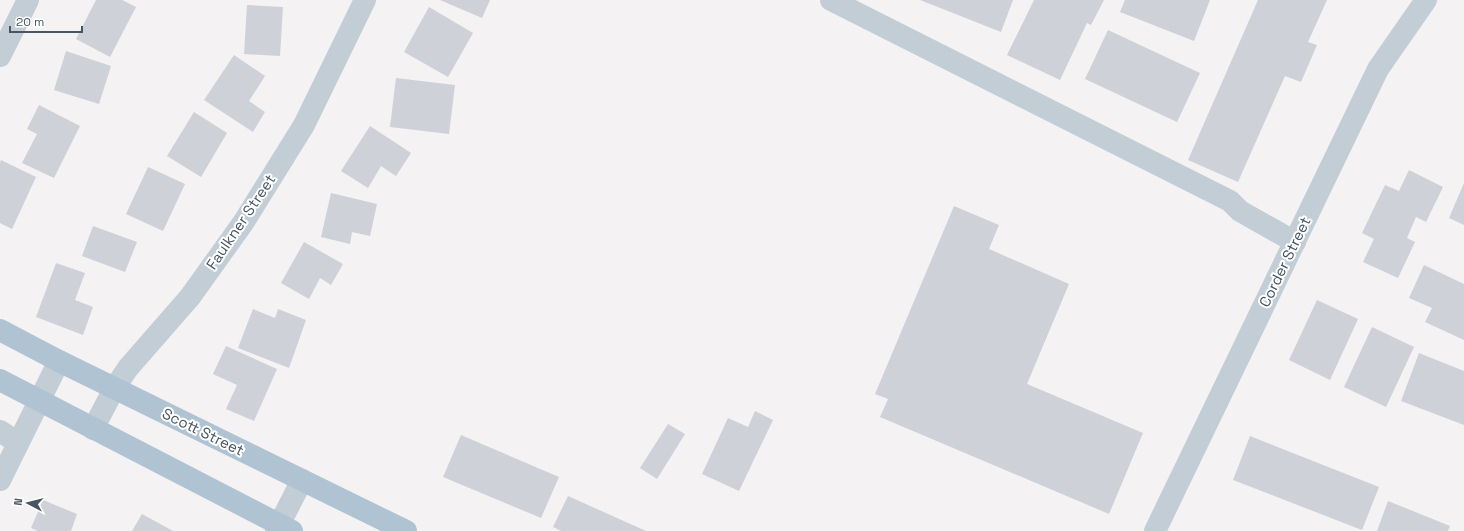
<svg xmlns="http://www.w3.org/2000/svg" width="1464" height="531" font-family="'Space Grotesk',sans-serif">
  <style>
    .building { fill: #ced1d8 }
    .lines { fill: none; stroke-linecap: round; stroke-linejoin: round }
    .minor { stroke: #c2cdd5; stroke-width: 22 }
    .major { stroke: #afc3d3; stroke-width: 22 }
    .labels { text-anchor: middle; stroke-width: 4; stroke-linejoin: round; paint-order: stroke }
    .street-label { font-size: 15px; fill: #475662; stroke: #fff }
  </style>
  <rect width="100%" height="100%" fill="#f4f2f2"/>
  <g class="building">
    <polygon points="96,0 122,0 136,7 110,57 76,39"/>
    <polygon points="440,0 490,0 482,18"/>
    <polygon points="920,0 1013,0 1001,32"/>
    <polygon points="1034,0 1104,0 1091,25 1087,23 1060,80 1007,55"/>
    <polygon points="1125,0 1210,0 1194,41 1120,12"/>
    <polygon points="1258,0 1327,0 1308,42 1317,45 1301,82 1285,76 1238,182 1188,160"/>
    <polygon points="247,5 283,7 280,56 244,54"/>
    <polygon points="429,7 473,33 448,77 404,52"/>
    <polygon points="1108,30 1200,73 1177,122 1085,79"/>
    <polygon points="66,51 111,66 99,104 54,90"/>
    <polygon points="234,55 265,76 249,101 265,112 253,132 204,100"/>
    <polygon points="396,78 455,85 449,134 390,127"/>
    <polygon points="39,105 80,126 54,178 22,163 37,134 27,129"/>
    <polygon points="194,112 227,133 201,177 167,156"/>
    <polygon points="370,126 411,153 396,176 381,166 368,188 341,171"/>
    <polygon points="1,160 36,177 12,229 0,223 0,163"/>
    <polygon points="148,167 185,184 163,231 126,214"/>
    <polygon points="1409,170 1443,187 1426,222 1416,217 1407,238 1415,242 1398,278 1363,262 1374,239 1362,233 1385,185 1399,191"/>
    <polygon points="1464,183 1464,225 1449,218"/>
    <polygon points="331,193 377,204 370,236 352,232 350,244 321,237"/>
    <polygon points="954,206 999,225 989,249 1069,284 1027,384 1143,433 1109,514 880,417 888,399 875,394"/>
    <polygon points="93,226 137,242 125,272 82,256"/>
    <polygon points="304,242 343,264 331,285 320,278 309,299 281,283"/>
    <polygon points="56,263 85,273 75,300 93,307 83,335 36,317"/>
    <polygon points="1424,265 1464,284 1464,340 1425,322 1432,308 1409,298"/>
    <polygon points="1317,300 1358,319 1330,380 1289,360"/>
    <polygon points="253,309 275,318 278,309 306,320 289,368 238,348"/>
    <polygon points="1372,327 1414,347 1386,407 1344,387"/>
    <polygon points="226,346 277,369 254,421 226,409 237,385 213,374"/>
    <polygon points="1419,353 1464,371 1464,425 1401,401"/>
    <polygon points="755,411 773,420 739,491 702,474 728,418 748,427"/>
    <polygon points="668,424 685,434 657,479 640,468"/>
    <polygon points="461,435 559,477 541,518 443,477"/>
    <polygon points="1250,436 1379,487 1362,530 1233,480"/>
    <polygon points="568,496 646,531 561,531 553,527"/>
    <polygon points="43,500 77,514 71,531 38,531 31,528"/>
    <polygon points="1388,501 1450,526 1448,531 1377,531"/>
    <polygon points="142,514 173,531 132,531"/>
  </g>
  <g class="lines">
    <g class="minor">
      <polyline points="831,0 1230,201 1240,211 1295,242"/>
      <polyline points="0,56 28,0"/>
      <polyline points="93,429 114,389 128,368 190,297 243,223 304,125 365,0"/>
      <polyline points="0,431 18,443"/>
      <polyline points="0,480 59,361"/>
      <polyline points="276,531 302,480"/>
      <polyline points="1155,531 1378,69 1426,0"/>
    </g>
    <g class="major">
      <polyline points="0,330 59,361 406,531"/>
      <polyline points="0,380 292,531"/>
    </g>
  </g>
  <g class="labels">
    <g class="street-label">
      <text transform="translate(241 222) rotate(-56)" y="5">Faulkner Street</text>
      <text transform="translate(1285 262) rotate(-64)" y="5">Corder Street</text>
      <text transform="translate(203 432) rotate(26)" y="5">Scott Street</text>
    </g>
  </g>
  <g transform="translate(28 503) rotate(277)" stroke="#ffffff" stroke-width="3" paint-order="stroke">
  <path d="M0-3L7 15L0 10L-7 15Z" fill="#475662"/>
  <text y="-6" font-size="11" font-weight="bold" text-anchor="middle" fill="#475662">N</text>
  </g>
  <path d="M10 26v6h72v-6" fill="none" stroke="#475662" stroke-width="2"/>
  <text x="16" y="26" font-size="12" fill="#475662" stroke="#ffffff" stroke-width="3" paint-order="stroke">20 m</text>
</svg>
